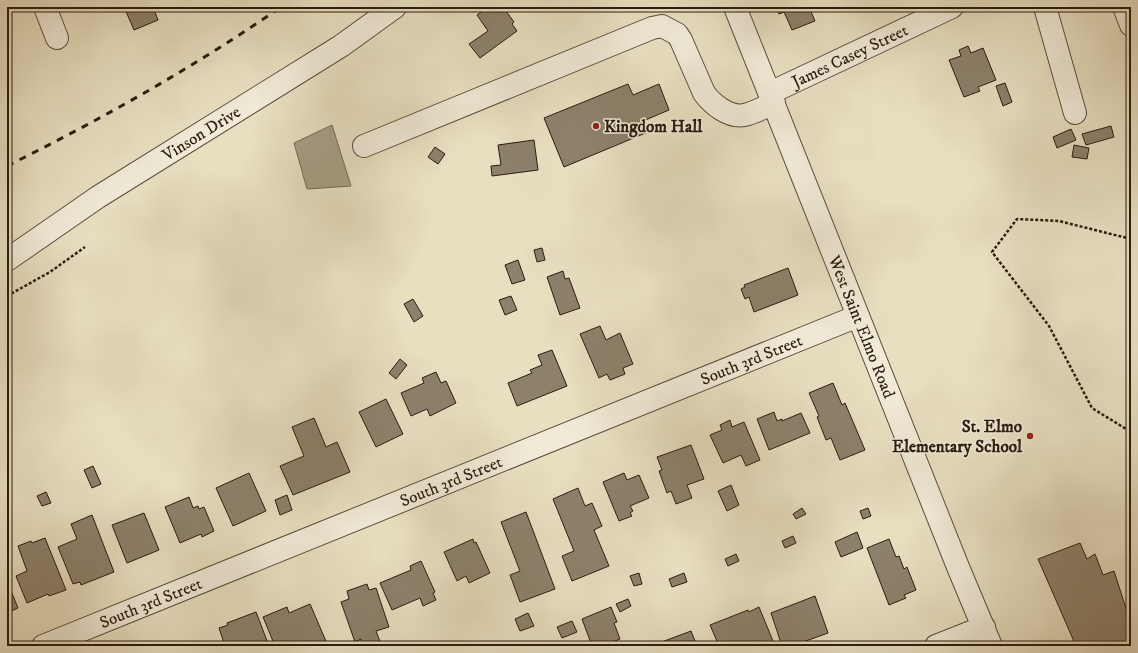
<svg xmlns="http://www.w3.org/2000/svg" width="1138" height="653" font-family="'IM FELL DW Pica',serif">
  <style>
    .water { fill: #a79d85; stroke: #756956 }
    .building { fill: #8d816c; stroke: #2a1c10 }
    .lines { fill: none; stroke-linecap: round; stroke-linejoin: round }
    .minor-casing { stroke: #5a4d3c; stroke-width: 24 }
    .path { stroke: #2a1c10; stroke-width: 2.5; stroke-dasharray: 3 2; stroke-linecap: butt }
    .minor { stroke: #f0ead7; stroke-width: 22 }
    .rail { stroke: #2a1c10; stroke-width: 3; stroke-dasharray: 7 7; stroke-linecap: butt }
    .poi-dot { fill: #8f2418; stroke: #f0ead7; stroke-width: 1.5 }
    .labels { text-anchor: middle; stroke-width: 3; stroke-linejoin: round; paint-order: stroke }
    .street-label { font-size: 17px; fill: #2a1c10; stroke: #f0ead7 }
    .poi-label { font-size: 17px; font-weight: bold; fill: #2a1c10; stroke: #f0ead7; text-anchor: start }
  </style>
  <rect width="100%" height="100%" fill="#e8dfc1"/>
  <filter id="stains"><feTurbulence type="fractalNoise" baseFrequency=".005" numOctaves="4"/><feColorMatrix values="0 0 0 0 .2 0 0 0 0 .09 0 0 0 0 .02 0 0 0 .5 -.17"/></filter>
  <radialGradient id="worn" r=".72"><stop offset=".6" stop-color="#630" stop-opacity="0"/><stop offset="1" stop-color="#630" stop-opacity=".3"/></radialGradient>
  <polygon class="water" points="332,125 351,186 307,189 294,143"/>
  <g class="building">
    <polygon points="124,7 153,7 158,20 134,30"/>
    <polygon points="488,7 503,7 514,22 512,24 517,31 480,58 469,44 488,31 477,15"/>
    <polygon points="777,7 809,7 815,21 792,30 784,12 779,14"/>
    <polygon points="968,46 971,53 983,48 996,80 978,87 980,91 964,97 949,60 961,56 959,50"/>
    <polygon points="1005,83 1012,102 1003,106 996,86"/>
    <polygon points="628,84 633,95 659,84 669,110 643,121 648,132 564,167 544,118"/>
    <polygon points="1111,126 1114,137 1086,145 1082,134"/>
    <polygon points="1071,129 1076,140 1057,148 1053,137"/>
    <polygon points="534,140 538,170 492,176 491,166 501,165 498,145"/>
    <polygon points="1074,145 1089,148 1087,159 1072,157"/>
    <polygon points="435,147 445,154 438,164 428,157"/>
    <polygon points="542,248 545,260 537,262 534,250"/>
    <polygon points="518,260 525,280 512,284 505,265"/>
    <polygon points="788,268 798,295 754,312 749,297 745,299 741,289 745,287 744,285"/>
    <polygon points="563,271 565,279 569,278 580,308 560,315 547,277"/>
    <polygon points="511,296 517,310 505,315 499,300"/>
    <polygon points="413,299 423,316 414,322 404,304"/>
    <polygon points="600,326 606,340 620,333 633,364 623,368 625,374 610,380 607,374 599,378 580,334"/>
    <polygon points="552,350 567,386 517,406 508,383 532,373 530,370 542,365 538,355"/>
    <polygon points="400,359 407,365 396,379 389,373"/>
    <polygon points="436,372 441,383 446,381 456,403 430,416 427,409 411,416 401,393 424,383 422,378"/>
    <polygon points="833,383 842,405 845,403 865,450 840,460 831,438 826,440 817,417 819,416 809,393"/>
    <polygon points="386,399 403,434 376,447 359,412"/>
    <polygon points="774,412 777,421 782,419 782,421 801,413 810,433 769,450 757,419"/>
    <polygon points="314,418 326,447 337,442 350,472 293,495 280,466 304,456 292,427"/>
    <polygon points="730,420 732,427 744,422 760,460 746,466 741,455 723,463 710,435 722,430 720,425"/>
    <polygon points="691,445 704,479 687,485 692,498 676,504 671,491 667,493 659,471 662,470 657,457"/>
    <polygon points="93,466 101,484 92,488 84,470"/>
    <polygon points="249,473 266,511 233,526 216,488"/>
    <polygon points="624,473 627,480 639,475 649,498 630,506 633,511 630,513 632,516 619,521 603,482"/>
    <polygon points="731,485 739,505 727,511 718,491"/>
    <polygon points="578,488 585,506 592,503 602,526 594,530 609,566 572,581 562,556 574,551 553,499"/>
    <polygon points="46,492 51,503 42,506 37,496"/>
    <polygon points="287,495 292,510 280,515 275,500"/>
    <polygon points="189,497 193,508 198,506 199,509 204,507 214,531 202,537 201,534 180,543 165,507"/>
    <polygon points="802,508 806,514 796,519 793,514"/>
    <polygon points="868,508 871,516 863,519 860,511"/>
    <polygon points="526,512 555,589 520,602 510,575 520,571 501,522"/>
    <polygon points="144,513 159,550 127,563 112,525"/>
    <polygon points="92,515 114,572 81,585 80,582 73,584 58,547 77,539 71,524"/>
    <polygon points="857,532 863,548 841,557 835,542"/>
    <polygon points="793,536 796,543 785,548 782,541"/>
    <polygon points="45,538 66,590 49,596 48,594 27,603 16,576 27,571 18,546 31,541 32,543"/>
    <polygon points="473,539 474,543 476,542 490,573 469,583 466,576 457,581 444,552"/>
    <polygon points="889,539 896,557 899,556 904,569 907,567 916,590 904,595 906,598 889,605 867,548"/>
    <polygon points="1080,543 1087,559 1095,554 1103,575 1114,571 1131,624 1131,646 1076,646 1038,559"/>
    <polygon points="736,554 739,561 728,566 725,559"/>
    <polygon points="421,561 435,592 433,593 436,600 423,606 420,598 392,610 380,583 411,570 410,566"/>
    <polygon points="639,573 642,584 634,586 630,576"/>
    <polygon points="684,573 687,582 672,587 669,579"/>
    <polygon points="367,584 369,590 376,588 389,627 376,631 381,644 375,646 363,646 361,639 355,642 341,602 349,599 347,591"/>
    <polygon points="9,586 18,608 7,613 7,587"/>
    <polygon points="815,596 828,633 792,646 782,646 771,613"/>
    <polygon points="628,599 631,606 620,612 616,604"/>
    <polygon points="310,604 328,646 275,646 263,617 287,607 289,613"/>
    <polygon points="611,607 617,622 614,623 620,639 603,646 592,646 582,619"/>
    <polygon points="759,607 775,646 719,646 710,625 748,610 749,612"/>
    <polygon points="256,612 269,646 225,646 219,628 228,625 227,623"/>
    <polygon points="528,613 534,626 520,631 515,619"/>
    <polygon points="572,621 577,632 562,638 557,627"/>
    <polygon points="691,631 697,646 660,646 659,643"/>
  </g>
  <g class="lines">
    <g class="minor-casing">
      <g id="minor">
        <polyline points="45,7 57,38"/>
        <path id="s1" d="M735 7 958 567 991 646"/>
        <polyline points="1045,7 1075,113"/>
        <polyline points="1124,7 1131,25"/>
        <path id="s2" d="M770 93 952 7"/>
        <path d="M364 146 652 28 662 26 677 34 681 40 704 93C712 104 729 118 744 115 754 113 765 107 774 103"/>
        <path id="s3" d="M7 260 98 197 341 46 395 7"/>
        <path id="s4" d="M43 646 858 316"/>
        <polyline points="936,646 984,627"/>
      </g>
    </g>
    <g class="path">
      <polyline points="1131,239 1059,221 1017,219 992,252 1049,326 1092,408 1131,432"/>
      <polyline points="7,296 50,272 85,247"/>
    </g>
    <use href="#minor" class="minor"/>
    <path class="rail" d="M7 166C102 119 194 67 281 7"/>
  </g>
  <g class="poi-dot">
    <circle cx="596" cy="126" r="4"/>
    <circle cx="1030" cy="436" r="4"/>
  </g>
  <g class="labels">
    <g class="street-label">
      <text dy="6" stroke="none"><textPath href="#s2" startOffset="88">James Casey Street</textPath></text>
      <text dy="6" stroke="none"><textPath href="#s3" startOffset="232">Vinson Drive</textPath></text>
      <text dy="6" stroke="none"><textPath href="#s1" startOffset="344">West Saint Elmo Road</textPath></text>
      <text dy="6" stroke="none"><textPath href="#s4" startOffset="764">South 3rd Street</textPath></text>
      <text dy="6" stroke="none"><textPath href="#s4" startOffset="440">South 3rd Street</textPath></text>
      <text dy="6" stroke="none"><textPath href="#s4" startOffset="116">South 3rd Street</textPath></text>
    </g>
    <g class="poi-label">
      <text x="604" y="132">Kingdom Hall</text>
      <text x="1022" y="432" text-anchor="end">St. Elmo<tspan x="1022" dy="20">Elementary School</tspan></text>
    </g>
  </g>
  <rect width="1138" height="653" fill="none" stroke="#e8dfc1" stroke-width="24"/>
  <rect x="8" y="8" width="1122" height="637" fill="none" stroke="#2a1c10" stroke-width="2"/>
  <rect x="12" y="12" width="1114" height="629" fill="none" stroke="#2a1c10"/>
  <rect width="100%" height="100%" filter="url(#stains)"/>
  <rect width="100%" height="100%" fill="url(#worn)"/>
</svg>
